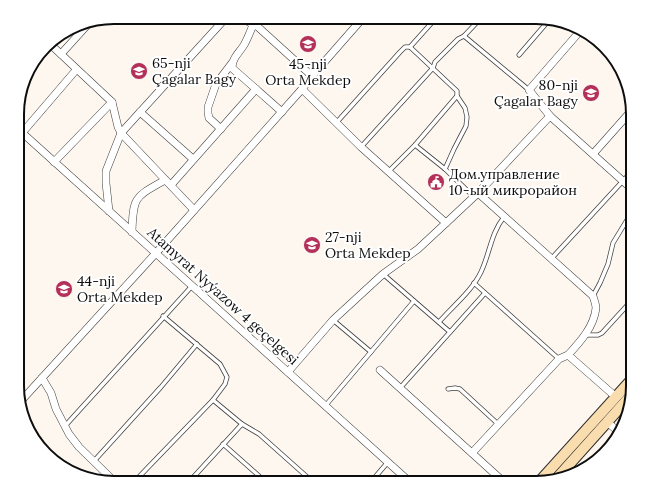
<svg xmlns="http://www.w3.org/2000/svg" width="650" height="500" font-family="Lora,serif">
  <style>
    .green { fill: #dde6bb }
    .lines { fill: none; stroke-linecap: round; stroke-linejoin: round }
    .lane-casing { stroke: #404040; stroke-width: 5 }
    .street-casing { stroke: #404040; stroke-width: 8 }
    .secondary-casing { stroke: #2f2f2f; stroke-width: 12 }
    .lane { stroke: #fff; stroke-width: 3.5 }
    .street { stroke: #fff; stroke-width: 7 }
    .secondary { stroke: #f9ddaf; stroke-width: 10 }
    .labels { text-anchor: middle; stroke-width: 4; stroke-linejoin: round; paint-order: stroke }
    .poi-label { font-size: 14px; fill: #0d0d0d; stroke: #fff; text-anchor: start }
    .street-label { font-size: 14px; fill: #0d0d0d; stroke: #fff }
    .rim { fill: none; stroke: #0d0d0d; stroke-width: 2 }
  </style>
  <rect width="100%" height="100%" fill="#fef7ef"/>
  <polygon class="green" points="614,433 617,436 609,450 595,461 591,458"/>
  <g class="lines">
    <g class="lane-casing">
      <g id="lane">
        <polyline points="537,17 545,24"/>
        <polyline points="464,36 529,90"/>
        <polyline points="519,55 550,19"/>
        <polyline points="337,122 400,52 405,47 410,47 436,18"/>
        <polyline points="415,145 445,169 473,196"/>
        <polyline points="361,147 433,68 435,62 458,39 464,36 481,18"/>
        <polyline points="445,169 454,149 466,126 467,117 465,108 457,96"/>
        <polyline points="389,171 415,145 457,96 457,91 410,47"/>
        <polyline points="551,259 633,170"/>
        <polyline points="383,274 450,332"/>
        <polyline points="474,283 559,359"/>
        <polyline points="593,296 600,283 608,264 613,243 627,220 633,214"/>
        <polyline points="333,320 371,352"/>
        <path d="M439 322C453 306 472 291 481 272 490 253 491 233 504 217"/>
        <polyline points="585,335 598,335 602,333 633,299"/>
        <polyline points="400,388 485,293"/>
        <polyline points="448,389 455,388 460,389 498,424"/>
        <polyline points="213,400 242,424 259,434 314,483"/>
        <polyline points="326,405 414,301"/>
        <polyline points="65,426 192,286"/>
        <polyline points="223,444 267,483"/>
        <polyline points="94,461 161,387 197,344"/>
        <polyline points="133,483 213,400 225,384 227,377 220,364 163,316"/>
        <polyline points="188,483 242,424"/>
        <polyline points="370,483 388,462"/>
      </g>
    </g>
    <g class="street-casing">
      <g id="street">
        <polyline points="245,20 258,27 312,76"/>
        <path d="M253 25C250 32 248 38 244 45 239 53 232 58 232 68L256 89"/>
        <polyline points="581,30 529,90 550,116 633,190"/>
        <polyline points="49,43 112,102 118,127 121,133 194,210"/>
        <polyline points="61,54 90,22"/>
        <polyline points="302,89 361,147 446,223 478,193 550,116"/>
        <polyline points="140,112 193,159"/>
        <polyline points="18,129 411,483"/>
        <polyline points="221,129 209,118 208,113 208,107 216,84 232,63"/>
        <polyline points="22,133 76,70"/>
        <polyline points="593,154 632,110"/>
        <polyline points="54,162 112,102"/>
        <polyline points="171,185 256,89 282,112"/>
        <path d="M478 193 593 296C594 300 596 304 596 308 594 327 580 342 568 355L616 397"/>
        <polyline points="109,211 106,183 106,171 121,133 223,21"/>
        <path d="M132 232C133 196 135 197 165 180"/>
        <polyline points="380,370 505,483"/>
        <polyline points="288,372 333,320 383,274 418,249 446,223"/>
        <polyline points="42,378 51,393 56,409 69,434 79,447 116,483"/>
        <polyline points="20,402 156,253 302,89 312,76 362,19"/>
        <polyline points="607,422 620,433"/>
        <polyline points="472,453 559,359 568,355"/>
      </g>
    </g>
    <g class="secondary-casing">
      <g id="secondary">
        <polyline points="557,478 633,393"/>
        <polyline points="539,482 633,378"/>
      </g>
    </g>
    <use href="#lane" class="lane"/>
    <use href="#street" class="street"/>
    <use href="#secondary" class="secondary"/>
  </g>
  <defs>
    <g id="school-disc" transform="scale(0.9)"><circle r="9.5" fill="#b33059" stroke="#fff"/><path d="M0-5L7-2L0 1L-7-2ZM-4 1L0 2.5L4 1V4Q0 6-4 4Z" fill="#fff"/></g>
    <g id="civic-disc" transform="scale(0.9)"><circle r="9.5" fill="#b33059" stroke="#fff"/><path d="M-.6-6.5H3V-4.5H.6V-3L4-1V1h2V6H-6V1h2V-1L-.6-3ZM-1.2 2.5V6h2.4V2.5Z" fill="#fff"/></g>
  </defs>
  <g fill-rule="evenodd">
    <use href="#school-disc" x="308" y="44"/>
    <use href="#school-disc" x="139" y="71"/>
    <use href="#school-disc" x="591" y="93"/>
    <use href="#civic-disc" x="436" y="182"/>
    <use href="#school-disc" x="312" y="245"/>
    <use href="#school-disc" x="64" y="289"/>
  </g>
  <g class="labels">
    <g class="poi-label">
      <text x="152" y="68">65-nji<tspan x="152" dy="16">Çagalar Bagy</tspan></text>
      <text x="308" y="69" text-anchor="middle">45-nji<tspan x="308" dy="16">Orta Mekdep</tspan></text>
      <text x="578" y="90" text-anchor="end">80-nji<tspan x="578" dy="16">Çagalar Bagy</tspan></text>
      <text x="449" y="179">Дом.управление<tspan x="449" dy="16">10-ый микрорайон</tspan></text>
      <text x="325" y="242">27-nji<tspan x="325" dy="16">Orta Mekdep</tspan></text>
      <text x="77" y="286">44-nji<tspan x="77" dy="16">Orta Mekdep</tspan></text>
    </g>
    <g class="street-label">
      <text transform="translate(223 296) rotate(42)" y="5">Atamyrat Nyýazow 4 geçelgesi</text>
    </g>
  </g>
  <path d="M0 0H650V500H0ZM114 24H536A90 90 0 0 1 626 114V386A90 90 0 0 1 536 476H114A90 90 0 0 1 24 386V114A90 90 0 0 1 114 24Z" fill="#fff" fill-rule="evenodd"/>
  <path class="rim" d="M114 24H536A90 90 0 0 1 626 114V386A90 90 0 0 1 536 476H114A90 90 0 0 1 24 386V114A90 90 0 0 1 114 24Z"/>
</svg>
